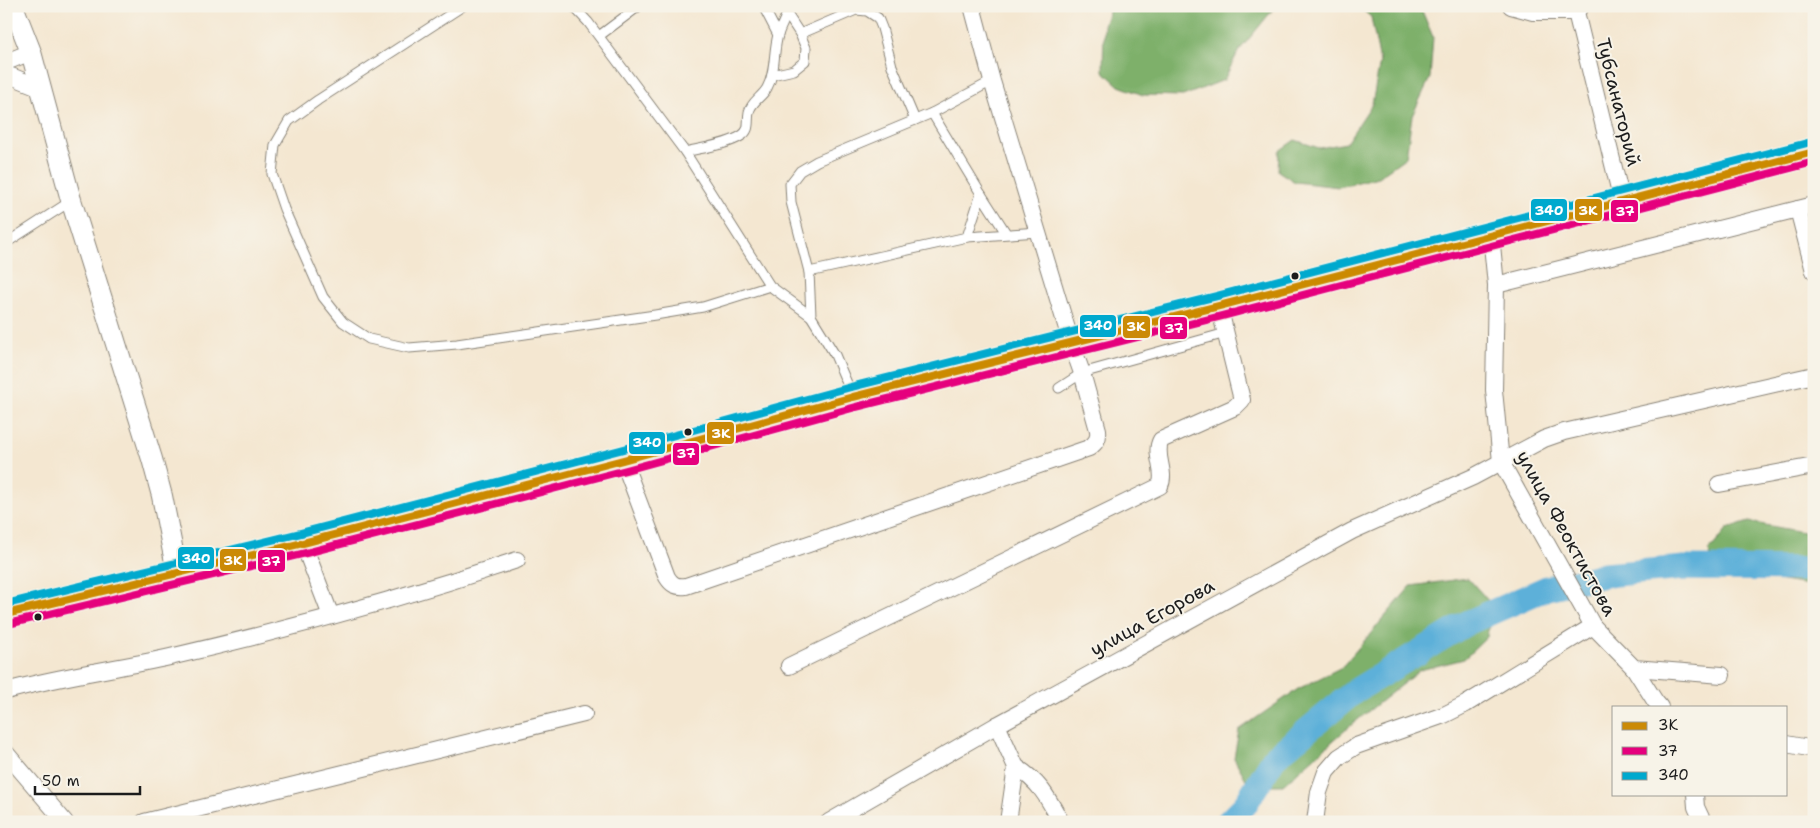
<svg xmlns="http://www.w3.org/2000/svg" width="1820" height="828" font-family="'Shantell Sans',sans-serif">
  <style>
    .forest { fill: #7eb06b; stroke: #4d6644 }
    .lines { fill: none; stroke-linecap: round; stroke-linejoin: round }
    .river { stroke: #5db0d9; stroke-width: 25 }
    .service-casing { stroke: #888276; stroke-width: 11 }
    .minor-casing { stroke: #888276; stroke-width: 18 }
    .tertiary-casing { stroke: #888276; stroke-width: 22 }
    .primary-casing { stroke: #888276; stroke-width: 28 }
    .service { stroke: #fff; stroke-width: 9 }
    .minor { stroke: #fff; stroke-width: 16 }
    .tertiary { stroke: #fff; stroke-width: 20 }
    .primary { stroke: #f9bf6d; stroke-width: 26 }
    .bus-1-casing { stroke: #f7f3e8; stroke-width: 11 }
    .bus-2-casing { stroke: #f7f3e8; stroke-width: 11 }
    .bus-3-casing { stroke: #f7f3e8; stroke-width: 11 }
    .bus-1 { stroke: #cb8a06; stroke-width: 8 }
    .bus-2 { stroke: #e5007d; stroke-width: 8 }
    .bus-3 { stroke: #00a9ce; stroke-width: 8 }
    .bus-dot { fill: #1c1c1c; stroke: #f7f3e8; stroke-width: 2 }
    .labels { text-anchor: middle; stroke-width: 4; stroke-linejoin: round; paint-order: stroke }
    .street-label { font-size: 19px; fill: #1c1c1c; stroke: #f7f3e8 }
    .line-badge { stroke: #f7f3e8; stroke-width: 2 }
    .badge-label { font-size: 14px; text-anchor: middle; font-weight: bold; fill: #fff }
  </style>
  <rect width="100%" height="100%" fill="#f7f3e8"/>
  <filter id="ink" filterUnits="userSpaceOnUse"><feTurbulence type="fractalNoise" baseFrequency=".02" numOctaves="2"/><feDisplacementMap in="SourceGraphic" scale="10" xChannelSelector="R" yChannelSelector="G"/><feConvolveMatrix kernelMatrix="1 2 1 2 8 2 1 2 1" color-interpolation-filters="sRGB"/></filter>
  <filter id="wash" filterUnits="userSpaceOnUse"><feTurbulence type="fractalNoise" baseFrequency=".0096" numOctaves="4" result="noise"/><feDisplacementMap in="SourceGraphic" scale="20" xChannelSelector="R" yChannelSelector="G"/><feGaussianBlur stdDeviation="1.12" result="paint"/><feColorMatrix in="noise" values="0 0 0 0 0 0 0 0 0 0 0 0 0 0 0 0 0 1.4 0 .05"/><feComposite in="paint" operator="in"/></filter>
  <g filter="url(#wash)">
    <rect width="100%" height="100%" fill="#f4e7d1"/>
    <g class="forest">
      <polygon points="1111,6 1276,6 1238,52 1224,80 1183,96 1143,95 1119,86 1103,71 1104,25"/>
      <polygon points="1358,6 1420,6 1433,37 1430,78 1412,116 1406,157 1378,177 1339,187 1295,182 1278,171 1279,151 1295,140 1319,148 1346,143 1372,104 1380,62 1371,17"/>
      <polygon points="1749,522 1814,534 1814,586 1716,570 1709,551 1727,529"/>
      <polygon points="1468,578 1492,605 1487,637 1464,659 1420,670 1350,726 1283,785 1249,785 1234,758 1239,730 1298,689 1342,667 1411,586"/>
    </g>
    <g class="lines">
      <polyline class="river" points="1228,822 1244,806 1274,758 1355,691 1467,623 1547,588 1604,575 1684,568 1814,569"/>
    </g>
  </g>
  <g filter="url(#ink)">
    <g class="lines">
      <g class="service-casing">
        <g id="service">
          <polyline points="463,6 318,100 289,121 275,145 272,174 284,209 323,297 343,322 369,339 409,348 457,344 655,315 703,307 770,286"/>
          <polyline points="573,6 588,22 685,152 770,286 811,316"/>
          <polyline points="763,6 778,35"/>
          <polyline points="800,34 856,10 867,11 878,18 882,28 892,66 915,120"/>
          <polyline points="599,36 639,6"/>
          <polyline points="772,75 794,70 805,61 806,48 800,34 787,14"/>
          <path d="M685 152C701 148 727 145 741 136 751 130 747 122 749 112 751 102 762 97 767 88 776 72 773 52 778 35 781 25 787 17 789 6"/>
          <polyline points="981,194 1006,233"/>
          <polyline points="967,237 1038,232"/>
          <polyline points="6,243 71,201"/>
          <polyline points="809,272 967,237 981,194 932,113 992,81"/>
          <polyline points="1059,388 1082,373 1226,333"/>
          <polyline points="852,395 835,355 811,316 809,272 791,202 790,184 800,171 817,161 932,113"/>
        </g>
      </g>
      <g class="minor-casing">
        <g id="minor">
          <polyline points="1511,6 1533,12 1576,12"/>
          <polyline points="1581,6 1576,12 1622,201"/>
          <polyline points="6,62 31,52"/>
          <polyline points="6,74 41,88"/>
          <polyline points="1798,209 1814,271"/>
          <polyline points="1491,235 1496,285 1814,205"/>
          <polyline points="1496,285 1494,390 1501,462 1593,626 1634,668 1722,675"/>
          <path d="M623 460 667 577C672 585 676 587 686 586L1089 448C1096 443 1099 439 1098 430L1082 373 1071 342 992 81 972 6"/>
          <polyline points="1719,484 1814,466"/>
          <polyline points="303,543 331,616"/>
          <path d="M789 666 1160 486C1167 472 1153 454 1161 440L1235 407 1242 400 1219 306"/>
          <polyline points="1634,668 1655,701 1660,707"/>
          <path d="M6 691C60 676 116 669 170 657 287 630 403 598 517 560"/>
          <polyline points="997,725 1016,767 1008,822"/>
          <polyline points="1786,744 1814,749"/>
          <polyline points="6,753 65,822"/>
          <path d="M1016 767C1040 782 1048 798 1061 822"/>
          <polyline points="1695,794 1696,807 1703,822"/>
          <polyline points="144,822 584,714"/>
          <polyline points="829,822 997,725 1352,531 1473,477 1544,439 1564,432 1814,375"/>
          <polyline points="1315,822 1319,792 1326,772 1339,757 1356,746 1444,715 1466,704 1593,626"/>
        </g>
      </g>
      <g class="tertiary-casing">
        <polyline id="tertiary" points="13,6 31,52 71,200 152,459 162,496 177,572"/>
      </g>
      <g class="primary-casing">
        <polyline id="primary" points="6,614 303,543 623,460 853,397 1219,306 1814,152"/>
      </g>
      <use href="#service" class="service"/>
      <use href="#minor" class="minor"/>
      <use href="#tertiary" class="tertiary"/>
      <use href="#primary" class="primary"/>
      <g class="bus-1-casing">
        <polyline id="bus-1" points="6,614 303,543 623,460 853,397 1219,306 1814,152"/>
      </g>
      <g class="bus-2-casing">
        <polyline id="bus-2" points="8,624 306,553 626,470 856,407 1222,316 1814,162"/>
      </g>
      <g class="bus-3-casing">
        <polyline id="bus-3" points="6,604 301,533 620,450 851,387 1217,296 1811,142"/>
      </g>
      <use href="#bus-1" class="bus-1"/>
      <use href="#bus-2" class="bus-2"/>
      <use href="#bus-3" class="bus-3"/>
    </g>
  </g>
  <g class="bus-dot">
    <circle cx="1295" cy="276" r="4.5"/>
    <circle cx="688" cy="432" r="4.5"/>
    <circle cx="38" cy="617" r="4.5"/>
  </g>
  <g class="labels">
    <g class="street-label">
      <text transform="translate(1619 102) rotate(76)" y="7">Тубсанаторий</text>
      <text transform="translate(1567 533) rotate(61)" y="7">улица Феоктистова</text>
      <text transform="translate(1152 617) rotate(-29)" y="7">улица Егорова</text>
    </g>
  </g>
  <g class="line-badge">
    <rect x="1530" y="198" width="38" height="24" rx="5" fill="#00a9ce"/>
    <rect x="1574" y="198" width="29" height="24" rx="5" fill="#cb8a06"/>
    <rect x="1610" y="199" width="29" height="24" rx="5" fill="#e5007d"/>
    <rect x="1079" y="314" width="38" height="24" rx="5" fill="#00a9ce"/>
    <rect x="1122" y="315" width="29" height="24" rx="5" fill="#cb8a06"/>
    <rect x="1159" y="316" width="29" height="24" rx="5" fill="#e5007d"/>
    <rect x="706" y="421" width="29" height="24" rx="5" fill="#cb8a06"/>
    <rect x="628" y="431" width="38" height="24" rx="5" fill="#00a9ce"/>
    <rect x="672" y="442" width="28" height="24" rx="5" fill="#e5007d"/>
    <rect x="177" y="546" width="38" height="24" rx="5" fill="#00a9ce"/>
    <rect x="219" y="548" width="28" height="24" rx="5" fill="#cb8a06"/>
    <rect x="257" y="549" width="29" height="24" rx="5" fill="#e5007d"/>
  </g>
  <g class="badge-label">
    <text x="1549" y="215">340</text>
    <text x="1588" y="215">3К</text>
    <text x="1625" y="216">37</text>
    <text x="1098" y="330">340</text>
    <text x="1136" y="331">3К</text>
    <text x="1174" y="333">37</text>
    <text x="721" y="438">3К</text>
    <text x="647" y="447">340</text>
    <text x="686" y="458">37</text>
    <text x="196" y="563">340</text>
    <text x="233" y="565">3К</text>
    <text x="271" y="566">37</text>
  </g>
  <rect width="1820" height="828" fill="none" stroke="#f7f3e8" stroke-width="25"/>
  <rect x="1612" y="706" width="175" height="90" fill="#f7f3e8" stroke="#9f9d96"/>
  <rect x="1622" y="722" width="25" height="8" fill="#cb8a06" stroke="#9f9d96"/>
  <text x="1658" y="730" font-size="15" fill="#1c1c1c">3К</text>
  <rect x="1622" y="747" width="25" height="8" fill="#e5007d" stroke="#9f9d96"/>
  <text x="1658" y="756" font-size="15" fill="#1c1c1c">37</text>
  <rect x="1622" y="772" width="25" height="8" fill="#00a9ce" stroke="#9f9d96"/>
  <text x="1658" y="780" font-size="15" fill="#1c1c1c">340</text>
  <path d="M35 786v8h105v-8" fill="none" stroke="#1c1c1c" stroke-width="2.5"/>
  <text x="42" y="786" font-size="15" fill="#1c1c1c" stroke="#f7f3e8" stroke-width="4" paint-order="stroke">50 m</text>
</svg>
